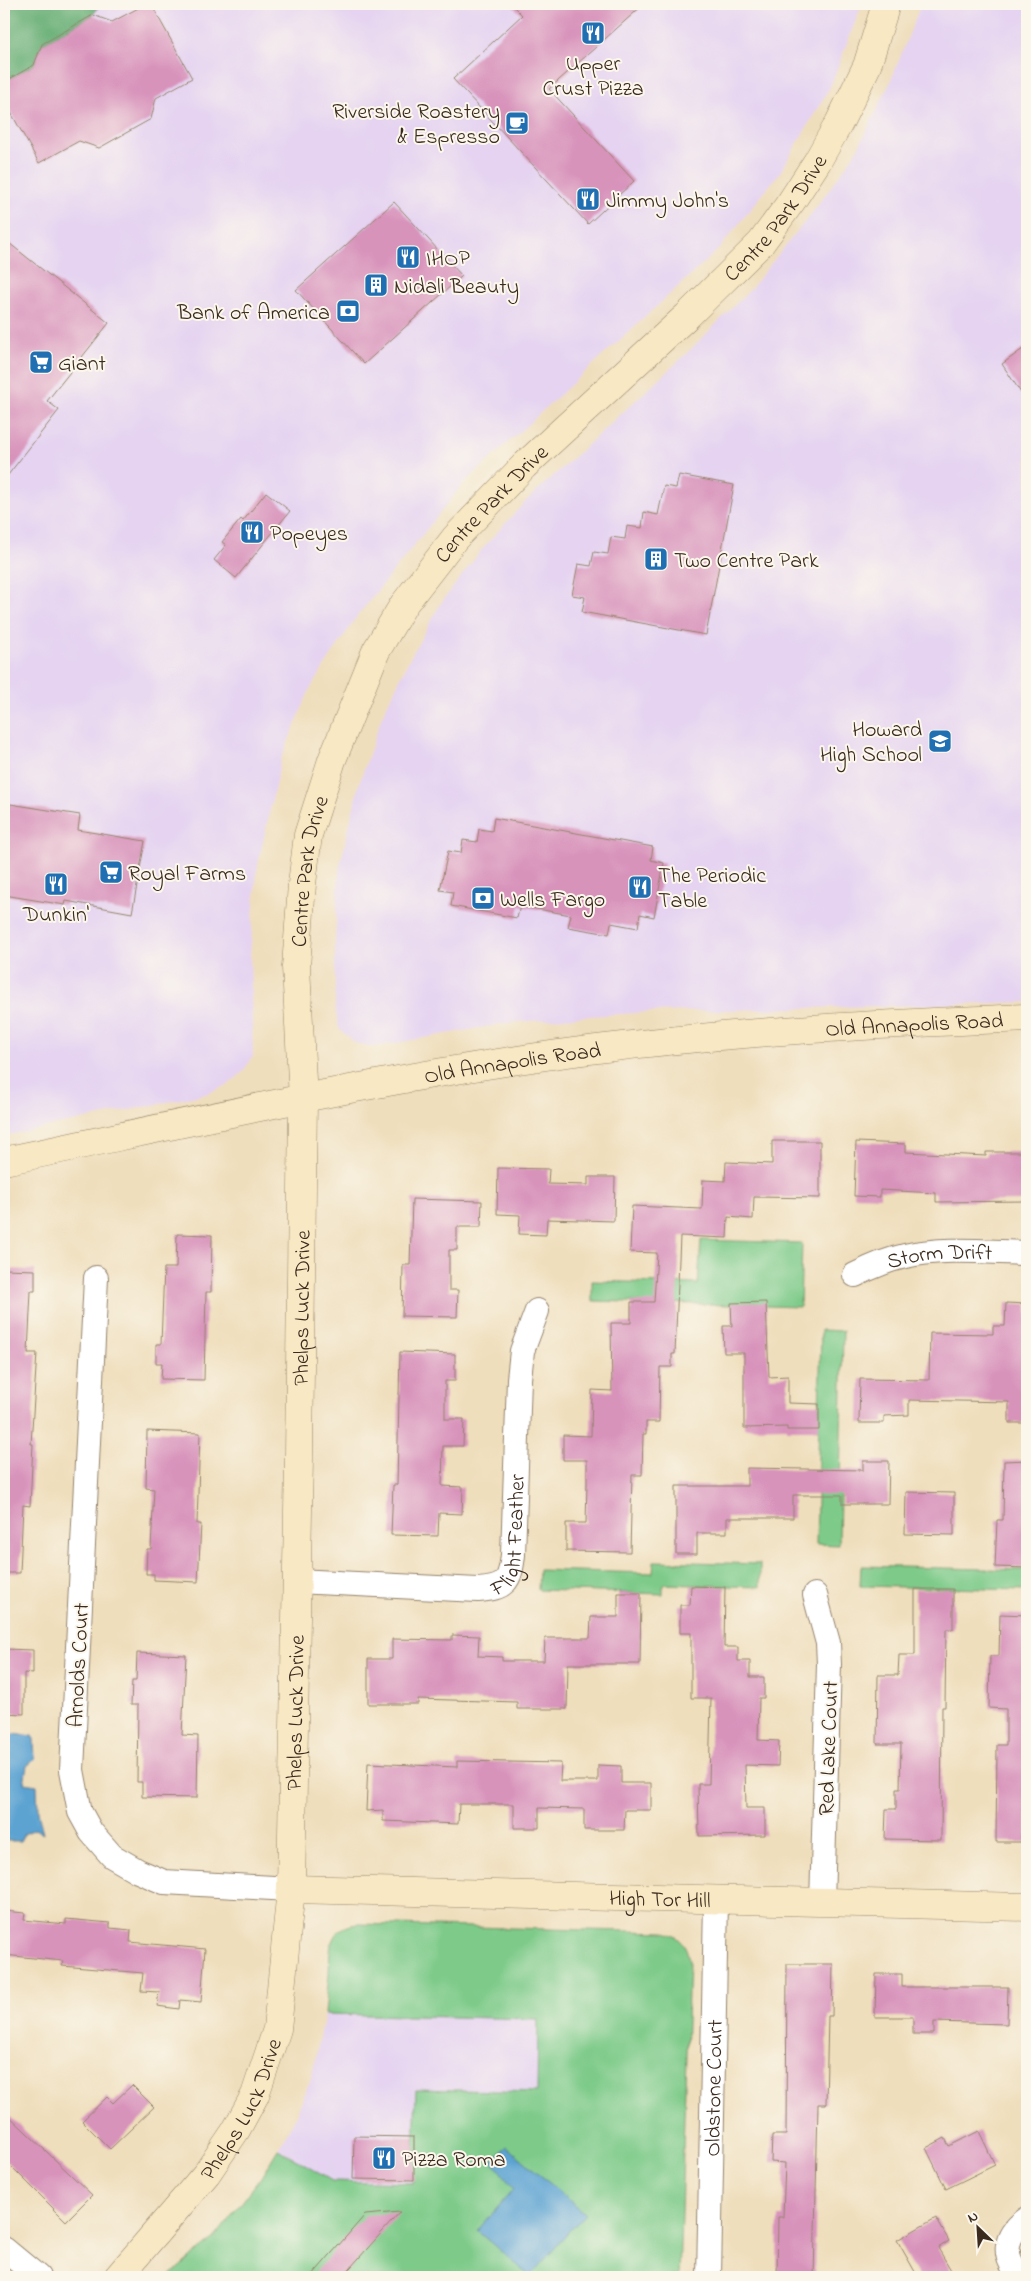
<svg xmlns="http://www.w3.org/2000/svg" width="1031" height="2281" font-family="'Indie Flower',sans-serif">
  <style>
    .built { fill: #e5d3f1 }
    .green { fill: #7dca89; stroke: #5c7a54 }
    .forest { fill: #66ae75; stroke: #506c4a }
    .water { fill: #5ba3d2; stroke: #4b6678 }
    .building { fill: #d893bb }
    .lines { fill: none; stroke-linecap: round; stroke-linejoin: round }
    .street-casing { stroke: #95846d; stroke-width: 26 }
    .secondary-casing { stroke: #95846d; stroke-width: 29 }
    .street { stroke: #fff; stroke-width: 24 }
    .secondary { stroke: #f8e8c3; stroke-width: 28 }
    .labels { text-anchor: middle; stroke-width: 4; stroke-linejoin: round; paint-order: stroke }
    .poi-label { font-size: 22px; fill: #3b2a1e; stroke: #fbf7ec; text-anchor: start }
    .street-label { font-size: 22px; fill: #3b2a1e; stroke: #fbf7ec }
  </style>
  <rect width="100%" height="100%" fill="#fbf7ec"/>
  <filter id="ink" filterUnits="userSpaceOnUse"><feTurbulence type="fractalNoise" baseFrequency=".02" numOctaves="2"/><feDisplacementMap in="SourceGraphic" scale="10" xChannelSelector="R" yChannelSelector="G"/><feConvolveMatrix kernelMatrix="1 2 1 2 8 2 1 2 1" color-interpolation-filters="sRGB"/></filter>
  <filter id="wash" filterUnits="userSpaceOnUse"><feTurbulence type="fractalNoise" baseFrequency=".0096" numOctaves="4" result="noise"/><feDisplacementMap in="SourceGraphic" scale="20" xChannelSelector="R" yChannelSelector="G"/><feGaussianBlur stdDeviation="1.12" result="paint"/><feColorMatrix in="noise" values="0 0 0 0 0 0 0 0 0 0 0 0 0 0 0 0 0 1.4 0 .05"/><feComposite in="paint" operator="in"/></filter>
  <g filter="url(#wash)">
    <rect width="100%" height="100%" fill="#efdebc"/>
    <g class="built">
      <polygon points="4,4 862,4 830,87 781,171 719,249 463,484 355,619 310,689 281,759 257,869 250,955 253,1056 243,1072 228,1085 206,1094 4,1136"/>
      <polygon points="921,4 1027,4 1027,1002 652,1012 575,1017 507,1023 374,1047 355,1043 339,1029 335,1006 335,941 339,870 359,784 382,716 410,658 441,603 483,548 525,502 682,358 748,292 816,208 856,152 890,83"/>
      <polygon points="325,2014 539,2019 537,2092 416,2089 414,2183 332,2181 278,2149 294,2120 311,2078"/>
    </g>
    <g class="green">
      <polygon points="701,1240 802,1243 800,1307 592,1301 592,1281 698,1284"/>
      <polygon points="821,1330 843,1331 839,1545 816,1544"/>
      <polygon points="654,1561 760,1564 760,1587 663,1584 663,1594 538,1590 539,1570 653,1573"/>
      <polygon points="861,1566 1027,1570 1027,1590 860,1586"/>
      <path d="M358 1924 665 1932C681 1937 687 1945 689 1961L679 2277H168L218 2234 261 2177 278 2149 332 2181 413 2183 416 2089 537 2092 538 2019 325 2014C326 2000 328 1987 329 1974 330 1950 327 1927 358 1924Z"/>
    </g>
    <polygon class="forest" points="4,4 100,4 93,15 42,44 34,65 4,82"/>
    <g class="water">
      <polygon points="12,1734 32,1736 34,1739 35,1759 27,1766 24,1783 37,1785 38,1811 43,1834 35,1829 24,1834 20,1841 6,1841 4,1835 7,1737"/>
      <polygon points="507,2146 585,2214 530,2276 477,2231 514,2189 493,2162"/>
    </g>
    <g id="blocks">
      <g class="building">
        <polygon points="146,4 151,4 192,78 156,98 151,119 99,148 79,141 39,163 4,100 4,82 34,65 42,44 93,15 112,22"/>
        <polygon points="511,4 644,4 549,89 634,181 588,224 453,79 522,15"/>
        <polygon points="394,202 462,276 364,364 296,290"/>
        <polygon points="4,239 109,323 47,401 59,410 4,480"/>
        <polygon points="1027,346 1027,402 1002,364"/>
        <polygon points="679,475 734,485 706,635 582,612 585,597 572,595 578,564 591,566 594,552 608,554 611,537 625,539 627,526 642,528 644,512 658,515 664,486 676,488"/>
        <polygon points="266,492 290,511 236,578 214,560 226,545 222,542 241,519 243,521"/>
        <polygon points="4,803 80,815 78,830 145,841 132,913 66,901 65,905 4,895"/>
        <polygon points="494,818 653,847 651,860 664,863 654,917 640,914 638,928 611,923 609,934 568,927 571,915 520,906 517,918 451,906 453,892 440,890 448,851 461,853 463,840 477,842 479,829 492,831"/>
        <polygon points="772,1141 820,1141 820,1198 754,1197 753,1219 728,1217 727,1238 680,1236 675,1354 672,1354 672,1367 660,1367 659,1422 646,1422 646,1434 643,1434 642,1475 632,1475 630,1552 566,1551 566,1523 586,1523 587,1483 587,1460 563,1460 563,1435 591,1436 592,1390 612,1391 611,1323 631,1323 631,1302 654,1302 657,1253 630,1252 632,1206 702,1209 703,1180 725,1181 726,1162 772,1164"/>
        <polygon points="856,1142 906,1144 906,1152 986,1156 986,1152 1027,1152 1027,1201 936,1202 936,1193 880,1190 880,1197 854,1196"/>
        <polygon points="498,1168 549,1169 548,1184 588,1185 588,1177 615,1177 614,1221 547,1219 546,1235 519,1234 520,1215 497,1214"/>
        <polygon points="412,1199 482,1201 481,1227 457,1227 457,1250 449,1250 449,1290 458,1290 457,1317 402,1316 403,1265 410,1265"/>
        <polygon points="177,1234 212,1235 211,1292 206,1292 204,1380 161,1379 162,1363 156,1363 156,1344 161,1344 164,1268 176,1268"/>
        <polygon points="4,1269 35,1270 35,1291 31,1291 28,1353 37,1353 31,1444 33,1444 30,1506 23,1505 20,1573 4,1573"/>
        <polygon points="766,1302 769,1377 788,1376 788,1403 819,1404 819,1430 787,1430 787,1427 744,1428 744,1353 724,1353 723,1326 732,1326 731,1303"/>
        <polygon points="1006,1303 1027,1304 1027,1423 1009,1423 1009,1402 909,1400 909,1415 884,1416 884,1423 859,1423 860,1379 929,1380 930,1333 993,1334 993,1326 1005,1326"/>
        <polygon points="400,1352 455,1354 455,1381 445,1381 445,1419 464,1419 463,1446 443,1446 442,1486 463,1487 462,1514 439,1513 438,1536 391,1535 393,1485 397,1485"/>
        <polygon points="147,1431 200,1433 197,1524 201,1524 198,1582 154,1580 154,1574 146,1574 147,1549 151,1549 154,1489 146,1488"/>
        <polygon points="1027,1460 1027,1568 995,1567 997,1520 1003,1520 1004,1461"/>
        <polygon points="863,1461 889,1461 888,1504 842,1504 842,1495 793,1495 793,1518 727,1518 727,1533 697,1533 697,1554 676,1554 676,1486 747,1486 747,1468 863,1470"/>
        <polygon points="906,1492 954,1493 954,1535 905,1534"/>
        <polygon points="691,1586 725,1587 724,1647 738,1647 738,1661 750,1661 750,1677 764,1677 764,1698 759,1698 758,1740 779,1741 778,1766 745,1765 746,1808 765,1808 765,1835 699,1836 698,1784 709,1784 711,1698 691,1698 691,1633 680,1633 680,1605 690,1605"/>
        <polygon points="915,1589 953,1589 953,1629 946,1629 945,1707 942,1707 941,1840 885,1839 886,1809 896,1809 896,1789 900,1789 901,1744 877,1744 878,1675 898,1675 899,1655 915,1655"/>
        <polygon points="618,1593 641,1593 640,1664 568,1664 567,1709 517,1709 517,1702 418,1699 418,1704 368,1704 368,1659 392,1659 392,1639 452,1640 452,1635 479,1636 478,1656 502,1657 502,1661 544,1661 545,1638 590,1638 591,1617 618,1617"/>
        <polygon points="1000,1614 1027,1615 1027,1842 996,1842 997,1745 1006,1745 1006,1709 989,1708 990,1656 999,1656"/>
        <polygon points="4,1649 33,1650 33,1674 24,1673 24,1714 4,1713"/>
        <polygon points="137,1653 186,1655 182,1735 198,1736 197,1798 142,1797 142,1782 137,1782 138,1705 131,1705 132,1681 136,1681"/>
        <polygon points="457,1761 561,1763 560,1781 598,1781 598,1765 621,1766 621,1783 651,1783 651,1810 625,1810 624,1830 584,1830 584,1809 539,1808 539,1828 514,1828 514,1804 459,1804 458,1824 383,1821 383,1810 366,1811 368,1763 457,1767"/>
        <polygon points="4,1911 25,1913 24,1920 66,1924 66,1919 110,1923 110,1928 131,1930 130,1942 205,1949 201,2002 180,2000 179,2009 157,2006 159,1992 141,1991 143,1973 62,1966 63,1961 4,1955"/>
        <polygon points="787,1964 833,1964 832,2016 828,2016 826,2104 818,2104 814,2277 777,2277 778,2217 783,2217 785,2163 771,2162 772,2135 786,2135"/>
        <polygon points="876,1974 902,1974 902,1987 1008,1987 1007,2024 934,2022 934,2034 913,2034 913,2017 875,2017"/>
        <polygon points="132,2085 154,2107 110,2149 82,2121 107,2097 113,2103"/>
        <polygon points="4,2111 92,2195 66,2221 4,2159"/>
        <polygon points="979,2131 995,2165 946,2189 926,2148 945,2138 949,2146"/>
        <polygon points="354,2136 414,2137 414,2180 353,2179"/>
        <polygon points="400,2212 342,2277 311,2277 365,2215"/>
        <polygon points="936,2218 949,2241 938,2248 955,2277 918,2277 897,2240"/>
      </g>
    </g>
  </g>
  <g filter="url(#ink)">
    <use href="#blocks" fill-opacity="0" stroke="#95846d" stroke-width="1"/>
    <g class="lines">
      <g class="street-casing">
        <g id="street">
          <path id="s1" d="M855 1275C871 1267 887 1260 905 1256 944 1247 987 1252 1027 1253"/>
          <polyline points="96,1278 72,1770 80,1812 91,1832 112,1856 138,1871 164,1882 291,1889"/>
          <path id="s2" d="M296 1581 478 1590C506 1588 510 1582 513 1555L519 1379 522 1351 537 1311"/>
          <polyline points="815,1595 828,1643 829,1664 822,1903"/>
          <polyline points="4,2249 38,2277"/>
          <path id="s3" d="M709 2277 716 1900"/>
          <path d="M1023 2277C1001 2258 1003 2236 1027 2219"/>
        </g>
      </g>
      <g class="secondary-casing">
        <g id="secondary">
          <path id="s4" d="M4 1161C201 1120 397 1074 597 1049 740 1031 883 1024 1027 1018"/>
          <path id="s5" d="M291 1889 1027 1907"/>
          <path id="s6" d="M118 2277 207 2173 236 2130 255 2095 277 2029 291 1889 299 1458 303 1099 296 967 302 884 308 835 332 760 376 651 404 604 455 538 524 466 687 316 761 243 791 202 817 162 839 123 867 66 886 4"/>
        </g>
      </g>
      <use href="#street" class="street"/>
      <use href="#secondary" class="secondary"/>
    </g>
  </g>
  <defs>
    <g id="restaurant-square" transform="scale(1.25)"><rect x="-9" y="-9" width="18" height="18" rx="4" fill="#1f6fb2" stroke="#fbf7ec"/><path d="M-5-6h1v4h1v-4h1v4h1v-4h1v5L-1.5 .5V6h-2V.5L-5-1ZM5-6V6H3V1.5H1.5Q1.5-4 5-6Z" fill="#fff"/></g>
    <g id="cafe-square" transform="scale(1.25)"><rect x="-9" y="-9" width="18" height="18" rx="4" fill="#1f6fb2" stroke="#fbf7ec"/><path d="M-5.5-4.5H6V0H3Q3 3.5 0 3.5H-2.5Q-5.5 3.5-5.5 0ZM3-3.2v2h1.7v-2ZM-6 4.5H4V6H-6Z" fill="#fff"/></g>
    <g id="building-square" transform="scale(1.25)"><rect x="-9" y="-9" width="18" height="18" rx="4" fill="#1f6fb2" stroke="#fbf7ec"/><path d="M-4-6H4V6H1V3H-1V6H-4ZM-2.5-4.3h1.7v1.8h-1.7ZM.8-4.3h1.7v1.8H.8ZM-2.5-1h1.7V.8h-1.7ZM.8-1h1.7V.8H.8Z" fill="#fff"/></g>
    <g id="bank-square" transform="scale(1.25)"><rect x="-9" y="-9" width="18" height="18" rx="4" fill="#1f6fb2" stroke="#fbf7ec"/><path d="M-6-4H6V4H-6ZM0-2.3a2.3 2.3 0 1 0 0 4.6a2.3 2.3 0 1 0 0-4.6Z" fill="#fff"/></g>
    <g id="supermarket-square" transform="scale(1.25)"><rect x="-9" y="-9" width="18" height="18" rx="4" fill="#1f6fb2" stroke="#fbf7ec"/><path d="M-6-5.5h2.5l.6 2H6L4.5 2H-2.5L-4.4-4H-6ZM-1.5 3.2a1.3 1.3 0 1 0 .1 0ZM3 3.2a1.3 1.3 0 1 0 .1 0Z" fill="#fff"/></g>
    <g id="school-square" transform="scale(1.25)"><rect x="-9" y="-9" width="18" height="18" rx="4" fill="#1f6fb2" stroke="#fbf7ec"/><path d="M0-5L7-2L0 1L-7-2ZM-4 1L0 2.5L4 1V4Q0 6-4 4Z" fill="#fff"/></g>
  </defs>
  <g fill-rule="evenodd">
    <use href="#restaurant-square" x="593" y="33"/>
    <use href="#cafe-square" x="517" y="123"/>
    <use href="#restaurant-square" x="588" y="199"/>
    <use href="#restaurant-square" x="408" y="257"/>
    <use href="#building-square" x="376" y="285"/>
    <use href="#bank-square" x="348" y="311"/>
    <use href="#supermarket-square" x="41" y="362"/>
    <use href="#restaurant-square" x="252" y="532"/>
    <use href="#building-square" x="656" y="559"/>
    <use href="#school-square" x="940" y="741"/>
    <use href="#supermarket-square" x="111" y="872"/>
    <use href="#restaurant-square" x="56" y="884"/>
    <use href="#restaurant-square" x="640" y="887"/>
    <use href="#bank-square" x="483" y="898"/>
    <use href="#restaurant-square" x="384" y="2158"/>
  </g>
  <g class="labels">
    <g class="poi-label">
      <text x="593" y="70" text-anchor="middle">Upper<tspan x="593" dy="25">Crust Pizza</tspan></text>
      <text x="500" y="118" text-anchor="end">Riverside Roastery<tspan x="500" dy="25">&amp; Espresso</tspan></text>
      <text x="606" y="207">Jimmy John's</text>
      <text x="426" y="265">IHOP</text>
      <text x="394" y="293">Nidali Beauty</text>
      <text x="330" y="319" text-anchor="end">Bank of America</text>
      <text x="58" y="370">Giant</text>
      <text x="270" y="540">Popeyes</text>
      <text x="674" y="567">Two Centre Park</text>
      <text x="922" y="736" text-anchor="end">Howard<tspan x="922" dy="25">High School</tspan></text>
      <text x="128" y="880">Royal Farms</text>
      <text x="658" y="882">The Periodic<tspan x="658" dy="25">Table</tspan></text>
      <text x="500" y="906">Wells Fargo</text>
      <text x="56" y="921" text-anchor="middle">Dunkin'</text>
      <text x="402" y="2166">Pizza Roma</text>
    </g>
    <g class="street-label">
      <text dy="8" stroke="none"><textPath href="#s6" startOffset="2282">Centre Park Drive</textPath></text>
      <text dy="8" stroke="none"><textPath href="#s6" startOffset="1878">Centre Park Drive</textPath></text>
      <text dy="8" stroke="none"><textPath href="#s6" startOffset="1458">Centre Park Drive</textPath></text>
      <text dy="8" stroke="none"><textPath href="#s4" startOffset="922">Old Annapolis Road</textPath></text>
      <text dy="8" stroke="none"><textPath href="#s4" startOffset="518">Old Annapolis Road</textPath></text>
      <text dy="8" stroke="none"><textPath href="#s1" startOffset="88">Storm Drift</textPath></text>
      <text dy="8" stroke="none"><textPath href="#s6" startOffset="1020">Phelps Luck Drive</textPath></text>
      <text dy="8" stroke="none"><textPath href="#s2" startOffset="258">Flight Feather</textPath></text>
      <text transform="translate(77 1665) rotate(-87)" y="8">Arnolds Court</text>
      <text dy="8" stroke="none"><textPath href="#s6" startOffset="615">Phelps Luck Drive</textPath></text>
      <text transform="translate(827 1748) rotate(-88)" y="8">Red Lake Court</text>
      <text dy="8" stroke="none"><textPath href="#s5" startOffset="369">High Tor Hill</textPath></text>
      <text dy="8" stroke="none"><textPath href="#s3" startOffset="189">Oldstone Court</textPath></text>
      <text dy="8" stroke="none"><textPath href="#s6" startOffset="210">Phelps Luck Drive</textPath></text>
    </g>
  </g>
  <rect width="1031" height="2281" fill="none" stroke="#fbf7ec" stroke-width="20"/>
  <g transform="translate(978 2228) rotate(335)" stroke="#fbf7ec" stroke-width="4" paint-order="stroke">
  <path d="M0-4L9 19L0 12L-9 19Z" fill="#3b2a1e"/>
  <text y="-8" font-size="14" font-weight="bold" text-anchor="middle" fill="#3b2a1e">N</text>
  </g>
</svg>
